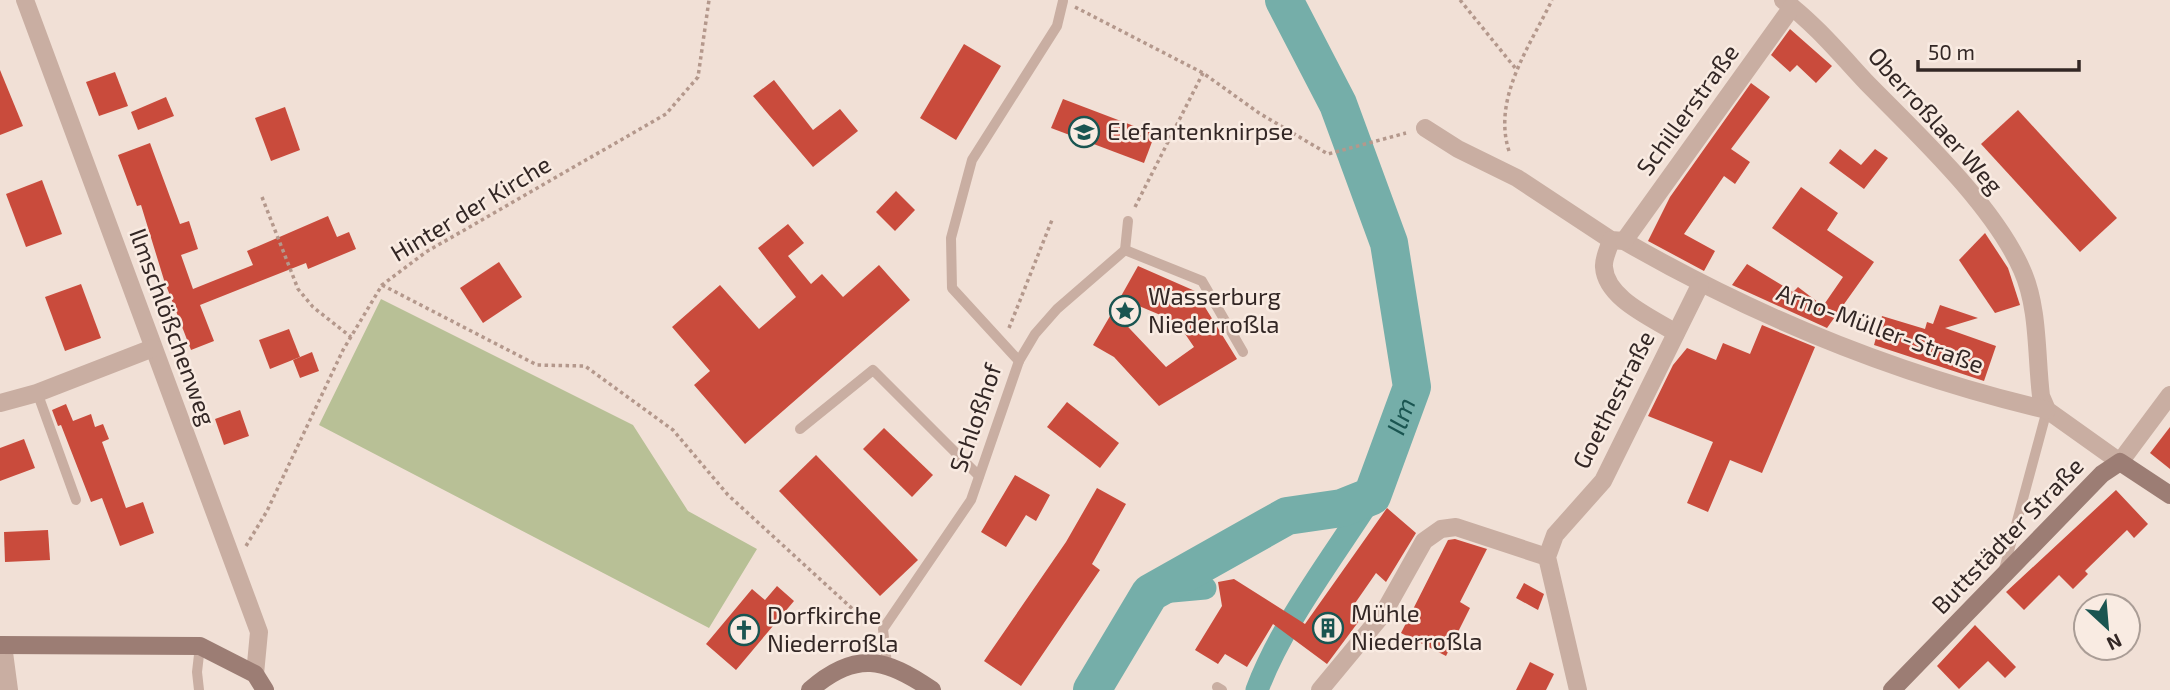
<svg xmlns="http://www.w3.org/2000/svg" width="2170" height="690" font-family="'Exo 2',sans-serif">
  <style>
    .green { fill: #b8c096 }
    .lines { fill: none; stroke-linecap: round; stroke-linejoin: round }
    .canal { stroke: #75aea9; stroke-width: 23 }
    .river { stroke: #75aea9; stroke-width: 38 }
    .building { fill: #c94b3c }
    .path { stroke: #b4988c; stroke-width: 3.5; stroke-dasharray: 3.5 3.5; stroke-linecap: butt }
    .lane { stroke: #c9aea2; stroke-width: 10 }
    .street { stroke: #c9aea2; stroke-width: 18 }
    .secondary { stroke: #9c7d74; stroke-width: 18 }
    .labels { text-anchor: middle; stroke-width: 5; stroke-linejoin: round; paint-order: stroke }
    .street-label { font-size: 24px; fill: #332725; stroke: #f9ebe2 }
    .poi-label { font-size: 24px; fill: #332725; stroke: #f9ebe2; text-anchor: start }
    .water-label { font-size: 26px; font-style: italic; fill: #1a5551; stroke: #f9ebe2 }
  </style>
  <rect width="100%" height="100%" fill="#f1e0d6"/>
  <polygon class="green" points="381,299 633,425 688,511 757,549 709,628 319,425"/>
  <g class="lines">
    <g class="canal">
      <polyline points="1150,593 1205,588"/>
      <path d="M1257 690C1282 623 1334 556 1372 496"/>
    </g>
    <path class="river" id="s1" d="M1092 690 1150 593 1287 516 1342 508 1372 496 1412 387 1389 243 1338 104 1284 0"/>
  </g>
  <g class="building">
    <polygon points="1790,29 1832,66 1816,83 1797,65 1790,72 1771,55"/>
    <polygon points="964,44 1001,66 956,140 920,118"/>
    <polygon points="0,70 23,126 0,135"/>
    <polygon points="115,72 128,106 99,116 86,82"/>
    <polygon points="774,80 813,130 840,109 858,131 813,167 753,96"/>
    <polygon points="1751,83 1770,97 1731,149 1750,162 1735,184 1724,176 1684,234 1715,251 1704,271 1648,241 1670,197"/>
    <polygon points="166,97 174,116 138,130 131,112"/>
    <polygon points="1063,99 1155,134 1144,163 1051,128"/>
    <polygon points="285,107 300,150 271,161 255,118"/>
    <polygon points="2018,110 2117,218 2080,252 1981,144"/>
    <polygon points="150,143 180,224 189,221 198,249 181,255 193,289 253,265 247,251 328,216 337,237 349,232 356,249 308,269 306,263 200,305 214,341 191,350 164,280 141,205 137,206 118,155"/>
    <polygon points="1840,149 1861,165 1875,149 1888,158 1864,189 1829,163"/>
    <polygon points="42,180 62,234 26,247 6,194"/>
    <polygon points="1801,187 1838,213 1827,230 1874,262 1827,328 1732,285 1747,264 1793,292 1798,287 1823,306 1843,277 1772,228"/>
    <polygon points="896,191 915,210 895,231 876,212"/>
    <polygon points="788,224 804,243 788,256 811,284 822,274 843,297 879,265 910,300 745,444 694,385 710,371 672,327 720,285 759,329 796,297 758,248"/>
    <polygon points="1985,233 2008,268 2020,305 1995,313 1959,260"/>
    <polygon points="499,262 522,297 483,323 460,288"/>
    <polygon points="1138,266 1195,291 1237,359 1159,406 1114,357 1093,345 1113,311 1166,367 1194,347 1177,322 1120,298"/>
    <polygon points="81,284 101,338 65,351 45,297"/>
    <polygon points="1940,305 1978,318 1945,328 1996,346 1984,381 1874,345 1882,316 1925,329 1927,322 1933,324"/>
    <polygon points="1762,325 1815,347 1762,473 1730,460 1708,512 1687,503 1713,442 1648,416 1673,365 1687,348 1716,360 1723,343 1750,354"/>
    <polygon points="289,329 300,357 270,369 259,340"/>
    <polygon points="312,352 319,371 300,378 293,360"/>
    <polygon points="1067,402 1119,443 1100,468 1047,427"/>
    <polygon points="66,404 73,421 91,414 95,427 103,424 109,439 102,442 126,508 143,502 154,533 120,546 102,498 91,502 61,425 58,426 52,410"/>
    <polygon points="240,410 249,436 224,445 215,419"/>
    <polygon points="2170,427 2170,469 2150,453"/>
    <polygon points="884,428 933,475 912,497 863,449"/>
    <polygon points="24,439 35,468 0,481 0,448"/>
    <polygon points="816,455 918,560 880,596 779,491"/>
    <polygon points="1015,475 1050,495 1036,521 1026,515 1006,547 981,532"/>
    <polygon points="1097,488 1126,504 1092,564 1100,570 1021,686 984,661 1066,542"/>
    <polygon points="2116,490 2148,524 2134,538 2127,530 2085,571 2088,574 2073,589 2059,575 2024,610 2006,592"/>
    <polygon points="1387,508 1416,533 1386,582 1376,573 1351,609 1362,617 1327,664 1273,624 1247,667 1225,654 1218,664 1195,650 1222,606 1218,582 1234,579 1305,624"/>
    <polygon points="48,530 50,560 5,562 4,532"/>
    <polygon points="1455,539 1487,549 1460,602 1470,608 1446,656 1401,633 1448,540"/>
    <polygon points="1524,583 1544,594 1538,610 1516,598"/>
    <polygon points="777,586 794,601 736,670 706,644 752,589 765,600"/>
    <polygon points="1975,625 2016,667 2005,678 1988,661 1959,689 1937,666"/>
    <polygon points="1530,662 1554,674 1546,690 1516,690"/>
  </g>
  <g class="lines">
    <g class="path">
      <polyline points="1460,0 1516,69"/>
      <polyline points="1075,7 1203,73 1259,113 1328,154 1406,133"/>
      <path d="M1509 151C1492 98 1530 46 1552 0"/>
      <polyline points="262,197 298,289 313,307 351,337"/>
      <polyline points="1135,207 1203,73"/>
      <polyline points="382,285 537,365 585,366 673,430 728,495 857,613 871,621"/>
      <polyline points="1009,328 1052,220"/>
      <polyline points="246,546 267,511 343,350 382,285 426,252 666,114 698,77 709,0"/>
    </g>
    <g class="lane">
      <polyline points="1125,250 1128,221"/>
      <polyline points="1019,361 952,288 951,238 972,160 1057,26 1063,1"/>
      <polyline points="37,392 76,500"/>
      <polyline points="800,429 873,370 979,476"/>
      <polyline points="2003,573 2047,410"/>
      <polyline points="887,664 883,629 971,500 1019,361 1035,334 1057,309 1125,250 1202,281 1243,352"/>
      <polyline points="1217,687 1222,690"/>
      <polyline points="199,690 197,672 200,646"/>
    </g>
    <g class="street">
      <polyline points="25,0 259,632 255,674"/>
      <path d="M1783 0C1814 23 1840 54 1866 82 1916 133 1993 204 2022 270 2039 308 2036 355 2041 396L2047 410 2120 462 2170 395"/>
      <path d="M1425 128 1458 149 1517 178 1611 240 1624 241C1756 317 1898 375 2047 410"/>
      <path d="M1611 240C1609 248 1603 259 1604 267 1606 299 1653 318 1676 333"/>
      <polyline points="1624,241 1792,7"/>
      <polyline points="0,403 37,393 153,348"/>
      <polyline points="3,645 9,690"/>
      <polyline points="1320,690 1383,614 1424,541 1441,529 1456,527 1547,557"/>
      <polyline points="1578,690 1547,557 1555,535 1603,481 1700,285"/>
    </g>
    <g class="secondary">
      <polyline points="0,645 200,646 255,674 265,690"/>
      <path d="M810 690C855 650 886 658 932 690"/>
      <polyline points="1892,690 2102,474 2120,462 2170,495"/>
    </g>
  </g>
  <defs>
    <g id="school-ring" transform="scale(1.575)"><circle r="9.5" fill="#f9ebe2" stroke="#1a5551" stroke-width="1.5"/><path d="M0-5L7-2L0 1L-7-2ZM-4 1L0 2.5L4 1V4Q0 6-4 4Z" fill="#1a5551"/></g>
    <g id="sight-ring" transform="scale(1.575)"><circle r="9.5" fill="#f9ebe2" stroke="#1a5551" stroke-width="1.5"/><path d="M0-6L1.8-2.2L6-1.7L2.9 1.2L3.7 5.4L0 3.3L-3.7 5.4L-2.9 1.2L-6-1.7L-1.8-2.2Z" fill="#1a5551"/></g>
    <g id="building-ring" transform="scale(1.575)"><circle r="9.5" fill="#f9ebe2" stroke="#1a5551" stroke-width="1.5"/><path d="M-4-6H4V6H1V3H-1V6H-4ZM-2.5-4.3h1.7v1.8h-1.7ZM.8-4.3h1.7v1.8H.8ZM-2.5-1h1.7V.8h-1.7ZM.8-1h1.7V.8H.8Z" fill="#1a5551"/></g>
    <g id="church-ring" transform="scale(1.575)"><circle r="9.5" fill="#f9ebe2" stroke="#1a5551" stroke-width="1.5"/><path d="M-1.2-6h2.4v3.5h3.3v2.4h-3.3V6h-2.4V-.1h-3.3v-2.4h3.3Z" fill="#1a5551"/></g>
  </defs>
  <g fill-rule="evenodd">
    <use href="#school-ring" x="1084" y="132"/>
    <use href="#sight-ring" x="1125" y="311"/>
    <use href="#building-ring" x="1328" y="628"/>
    <use href="#church-ring" x="744" y="630"/>
  </g>
  <g class="labels">
    <g class="street-label">
      <text transform="translate(1688 110) rotate(-54)" y="8">Schillerstraße</text>
      <text transform="translate(1935 121) rotate(48)" y="8">Oberroßlaer Weg</text>
      <text transform="translate(471 209) rotate(-31)" y="8">Hinter der Kirche</text>
      <text transform="translate(172 327) rotate(70)" y="8">Ilmschlößchenweg</text>
      <text transform="translate(1880 329) rotate(20)" y="8">Arno-Müller-Straße</text>
      <text transform="translate(1614 400) rotate(-63)" y="8">Goethestraße</text>
      <text transform="translate(976 418) rotate(-71)" y="8">Schloßhof</text>
      <text transform="translate(2008 536) rotate(-46)" y="8">Buttstädter Straße</text>
    </g>
    <g class="poi-label">
      <text x="1107" y="140">Elefantenknirpse</text>
      <text x="1148" y="305">Wasserburg<tspan x="1148" dy="28">Niederroßla</tspan></text>
      <text x="1351" y="622">Mühle<tspan x="1351" dy="28">Niederroßla</tspan></text>
      <text x="767" y="624">Dorfkirche<tspan x="767" dy="28">Niederroßla</tspan></text>
    </g>
    <g class="water-label">
      <text dy="9" stroke="none"><textPath href="#s1" startOffset="443">Ilm</textPath></text>
    </g>
  </g>
  <g transform="translate(2107 627) rotate(154)"><circle r="33" fill="#f9ebe2" stroke="#aa9d96" stroke-width="2"/>
  <path d="M0-5L12 26L0 18L-12 26Z" fill="#1a5551"/>
  <text y="-10" font-size="19" font-weight="bold" text-anchor="middle" fill="#332725">N</text>
  </g>
  <path d="M1918 60v10h161v-10" fill="none" stroke="#332725" stroke-width="3.5"/>
  <text x="1928" y="60" font-size="21" fill="#332725" stroke="#f9ebe2" stroke-width="5" paint-order="stroke">50 m</text>
</svg>
